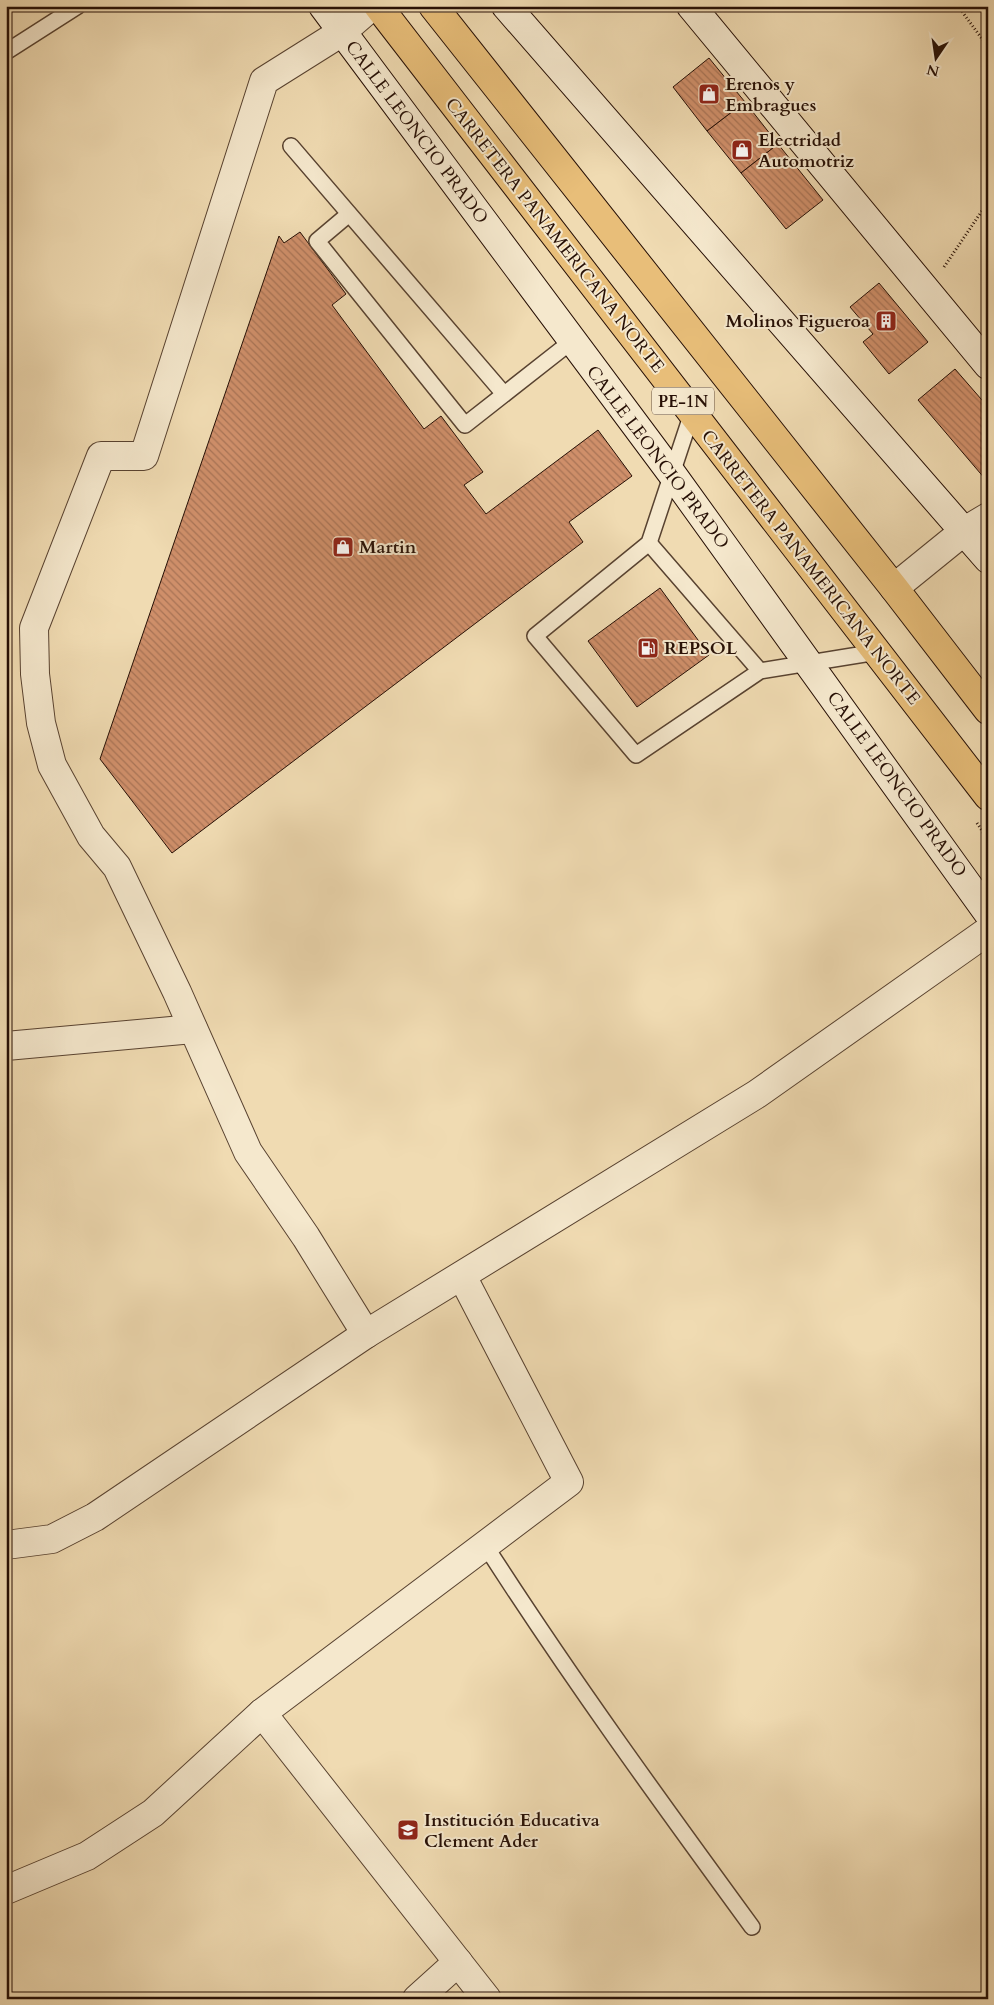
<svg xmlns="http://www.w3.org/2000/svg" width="994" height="2005" font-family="Cardo,serif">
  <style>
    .building { fill: url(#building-back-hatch); stroke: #260f05 }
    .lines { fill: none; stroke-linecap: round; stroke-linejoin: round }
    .service-casing { stroke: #584230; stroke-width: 18 }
    .minor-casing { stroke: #584230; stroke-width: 30 }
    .tertiary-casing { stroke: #584230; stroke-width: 30 }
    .secondary-casing { stroke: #260f05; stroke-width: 30 }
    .trunk-casing { stroke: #260f05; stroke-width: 30 }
    .path { stroke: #260f05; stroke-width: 3; stroke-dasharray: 1 2.5; stroke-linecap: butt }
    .service { stroke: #f5e8cd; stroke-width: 15 }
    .minor { stroke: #f5e8cd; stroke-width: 28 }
    .tertiary { stroke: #f5e8cd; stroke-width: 28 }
    .secondary { stroke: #f5e8cd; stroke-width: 28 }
    .trunk { stroke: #e8be79; stroke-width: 28 }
    .labels { text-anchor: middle; stroke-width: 4; stroke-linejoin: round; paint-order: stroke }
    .shield { fill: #f5e8cd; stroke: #645041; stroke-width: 1 }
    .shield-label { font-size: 16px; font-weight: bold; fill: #260f05 }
    .poi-label { font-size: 18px; font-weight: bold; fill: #260f05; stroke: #f5e8cd; text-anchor: start }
    .street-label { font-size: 18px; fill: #260f05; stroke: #f5e8cd }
  </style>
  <defs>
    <pattern id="building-back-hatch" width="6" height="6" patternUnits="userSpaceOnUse" patternTransform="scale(1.25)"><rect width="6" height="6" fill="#cf8f6a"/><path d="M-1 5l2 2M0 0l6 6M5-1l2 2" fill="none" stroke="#a87355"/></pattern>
  </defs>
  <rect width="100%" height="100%" fill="#f0dbb2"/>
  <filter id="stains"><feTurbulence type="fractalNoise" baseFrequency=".004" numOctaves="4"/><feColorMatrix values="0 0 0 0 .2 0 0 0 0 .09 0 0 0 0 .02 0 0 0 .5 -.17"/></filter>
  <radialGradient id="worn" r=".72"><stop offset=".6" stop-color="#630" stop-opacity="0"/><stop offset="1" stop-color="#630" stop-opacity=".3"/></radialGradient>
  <g class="building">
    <polygon points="709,58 745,102 707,131 673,87"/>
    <polygon points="745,102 778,144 741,173 707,131"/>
    <polygon points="778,144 823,200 786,229 741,173"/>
    <polygon points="300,232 346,294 332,305 424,429 441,416 483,472 464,485 486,514 598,430 632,476 569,522 583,542 172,853 100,759 279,236 284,243"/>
    <polygon points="879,283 928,342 889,374 863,342 873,334 850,307"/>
    <polygon points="955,369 988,407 986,480 918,400"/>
    <polygon points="660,588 709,655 637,707 588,641"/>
  </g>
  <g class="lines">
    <g class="service-casing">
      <g id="service">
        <polyline points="6,52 78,6"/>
        <polyline points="291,146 504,394"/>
        <polyline points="349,214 317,241 465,425 572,341"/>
        <polyline points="692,413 649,543 535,636 636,755 760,671 877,652"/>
        <polyline points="649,543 760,671"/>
        <path d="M485 1545C569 1676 660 1801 752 1927"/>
      </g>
    </g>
    <g class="minor-casing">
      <g id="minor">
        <polyline points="6,1046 193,1029"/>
        <polyline points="366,1334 306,1237 248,1152 177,992 117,867 91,836 52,765 41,723 35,674 34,628 101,456 144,456 264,81 342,32 372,6"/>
        <polyline points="262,1713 487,1999"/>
        <polyline points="6,1890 87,1856 153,1813 262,1713 569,1482 462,1276"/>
        <polyline points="417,1999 458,1962"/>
      </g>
    </g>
    <g class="tertiary-casing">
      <g id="tertiary">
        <polyline points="894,588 963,532 988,517"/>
        <polyline points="6,1545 52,1539 95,1517 366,1334 757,1094 988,931"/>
      </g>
    </g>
    <g class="secondary-casing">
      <g id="secondary">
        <polyline points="323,6 672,474 988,913"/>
        <polyline points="506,6 988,559"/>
        <polyline points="691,6 988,365"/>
      </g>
    </g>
    <g class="trunk-casing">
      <g id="trunk">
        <polyline points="378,6 988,796"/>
        <polyline points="433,6 894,588 988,710"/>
      </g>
    </g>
    <g class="path">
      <polyline points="958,6 988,47"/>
      <polyline points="944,267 988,202"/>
      <polyline points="977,823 988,840"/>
    </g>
    <use href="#service" class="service"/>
    <use href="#minor" class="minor"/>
    <use href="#tertiary" class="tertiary"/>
    <use href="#secondary" class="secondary"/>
    <use href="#trunk" class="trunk"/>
  </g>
  <defs>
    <g id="shop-square" transform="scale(1.125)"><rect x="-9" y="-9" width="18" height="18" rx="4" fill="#8f2418" stroke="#f5e8cd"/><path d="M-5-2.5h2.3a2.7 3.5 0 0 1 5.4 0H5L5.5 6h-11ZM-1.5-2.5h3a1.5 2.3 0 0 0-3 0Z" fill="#fff"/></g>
    <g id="building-square" transform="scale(1.125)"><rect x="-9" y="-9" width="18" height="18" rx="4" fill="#8f2418" stroke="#f5e8cd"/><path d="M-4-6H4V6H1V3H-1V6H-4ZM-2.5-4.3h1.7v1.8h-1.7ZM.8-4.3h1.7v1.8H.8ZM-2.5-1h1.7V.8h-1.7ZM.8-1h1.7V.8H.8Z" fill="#fff"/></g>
    <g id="fuel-square" transform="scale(1.125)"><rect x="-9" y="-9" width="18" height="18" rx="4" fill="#8f2418" stroke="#f5e8cd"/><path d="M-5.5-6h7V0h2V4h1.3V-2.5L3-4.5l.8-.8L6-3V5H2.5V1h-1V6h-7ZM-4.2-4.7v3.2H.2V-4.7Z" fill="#fff"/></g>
    <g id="school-square" transform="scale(1.125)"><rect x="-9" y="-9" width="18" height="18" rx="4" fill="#8f2418" stroke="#f5e8cd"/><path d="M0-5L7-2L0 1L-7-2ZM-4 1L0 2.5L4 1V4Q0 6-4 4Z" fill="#fff"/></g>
  </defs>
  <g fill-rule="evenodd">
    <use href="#shop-square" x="709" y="94"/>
    <use href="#shop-square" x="742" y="150"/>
    <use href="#building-square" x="886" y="321"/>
    <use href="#shop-square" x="343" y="547"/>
    <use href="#fuel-square" x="648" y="648"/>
    <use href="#school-square" x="408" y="1830"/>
  </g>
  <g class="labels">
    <rect class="shield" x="652" y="387.5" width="62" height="27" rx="4"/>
    <g class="shield-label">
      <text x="683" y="407">PE-1N</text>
    </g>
    <g class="poi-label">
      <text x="725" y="90">Erenos y<tspan x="725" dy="21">Embragues</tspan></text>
      <text x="758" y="146">Electridad<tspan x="758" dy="21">Automotriz</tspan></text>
      <text x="870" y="327" text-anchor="end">Molinos Figueroa</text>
      <text x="359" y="553">Martin</text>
      <text x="664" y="654">REPSOL</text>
      <text x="424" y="1826">Institución Educativa<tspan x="424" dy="21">Clement Ader</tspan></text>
    </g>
    <g class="street-label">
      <text transform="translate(417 132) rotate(53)" y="6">CALLE LEONCIO PRADO</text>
      <text transform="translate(555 235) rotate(52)" y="6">CARRETERA PANAMERICANA NORTE</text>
      <text transform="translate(658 457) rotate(53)" y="6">CALLE LEONCIO PRADO</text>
      <text transform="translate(811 567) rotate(52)" y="6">CARRETERA PANAMERICANA NORTE</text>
      <text transform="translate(897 784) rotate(54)" y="6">CALLE LEONCIO PRADO</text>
    </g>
  </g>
  <rect width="994" height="2005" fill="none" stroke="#f0dbb2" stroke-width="25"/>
  <rect x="8" y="8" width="979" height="1990" fill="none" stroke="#260f05" stroke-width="2.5"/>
  <rect x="12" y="12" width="969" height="1980" fill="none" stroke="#260f05"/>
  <g transform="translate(936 58) rotate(193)" stroke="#f5e8cd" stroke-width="4" paint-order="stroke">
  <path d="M0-4L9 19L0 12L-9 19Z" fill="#260f05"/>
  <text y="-8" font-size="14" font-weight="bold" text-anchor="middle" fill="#260f05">N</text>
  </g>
  <rect width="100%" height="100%" filter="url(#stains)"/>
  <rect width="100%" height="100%" fill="url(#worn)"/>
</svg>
